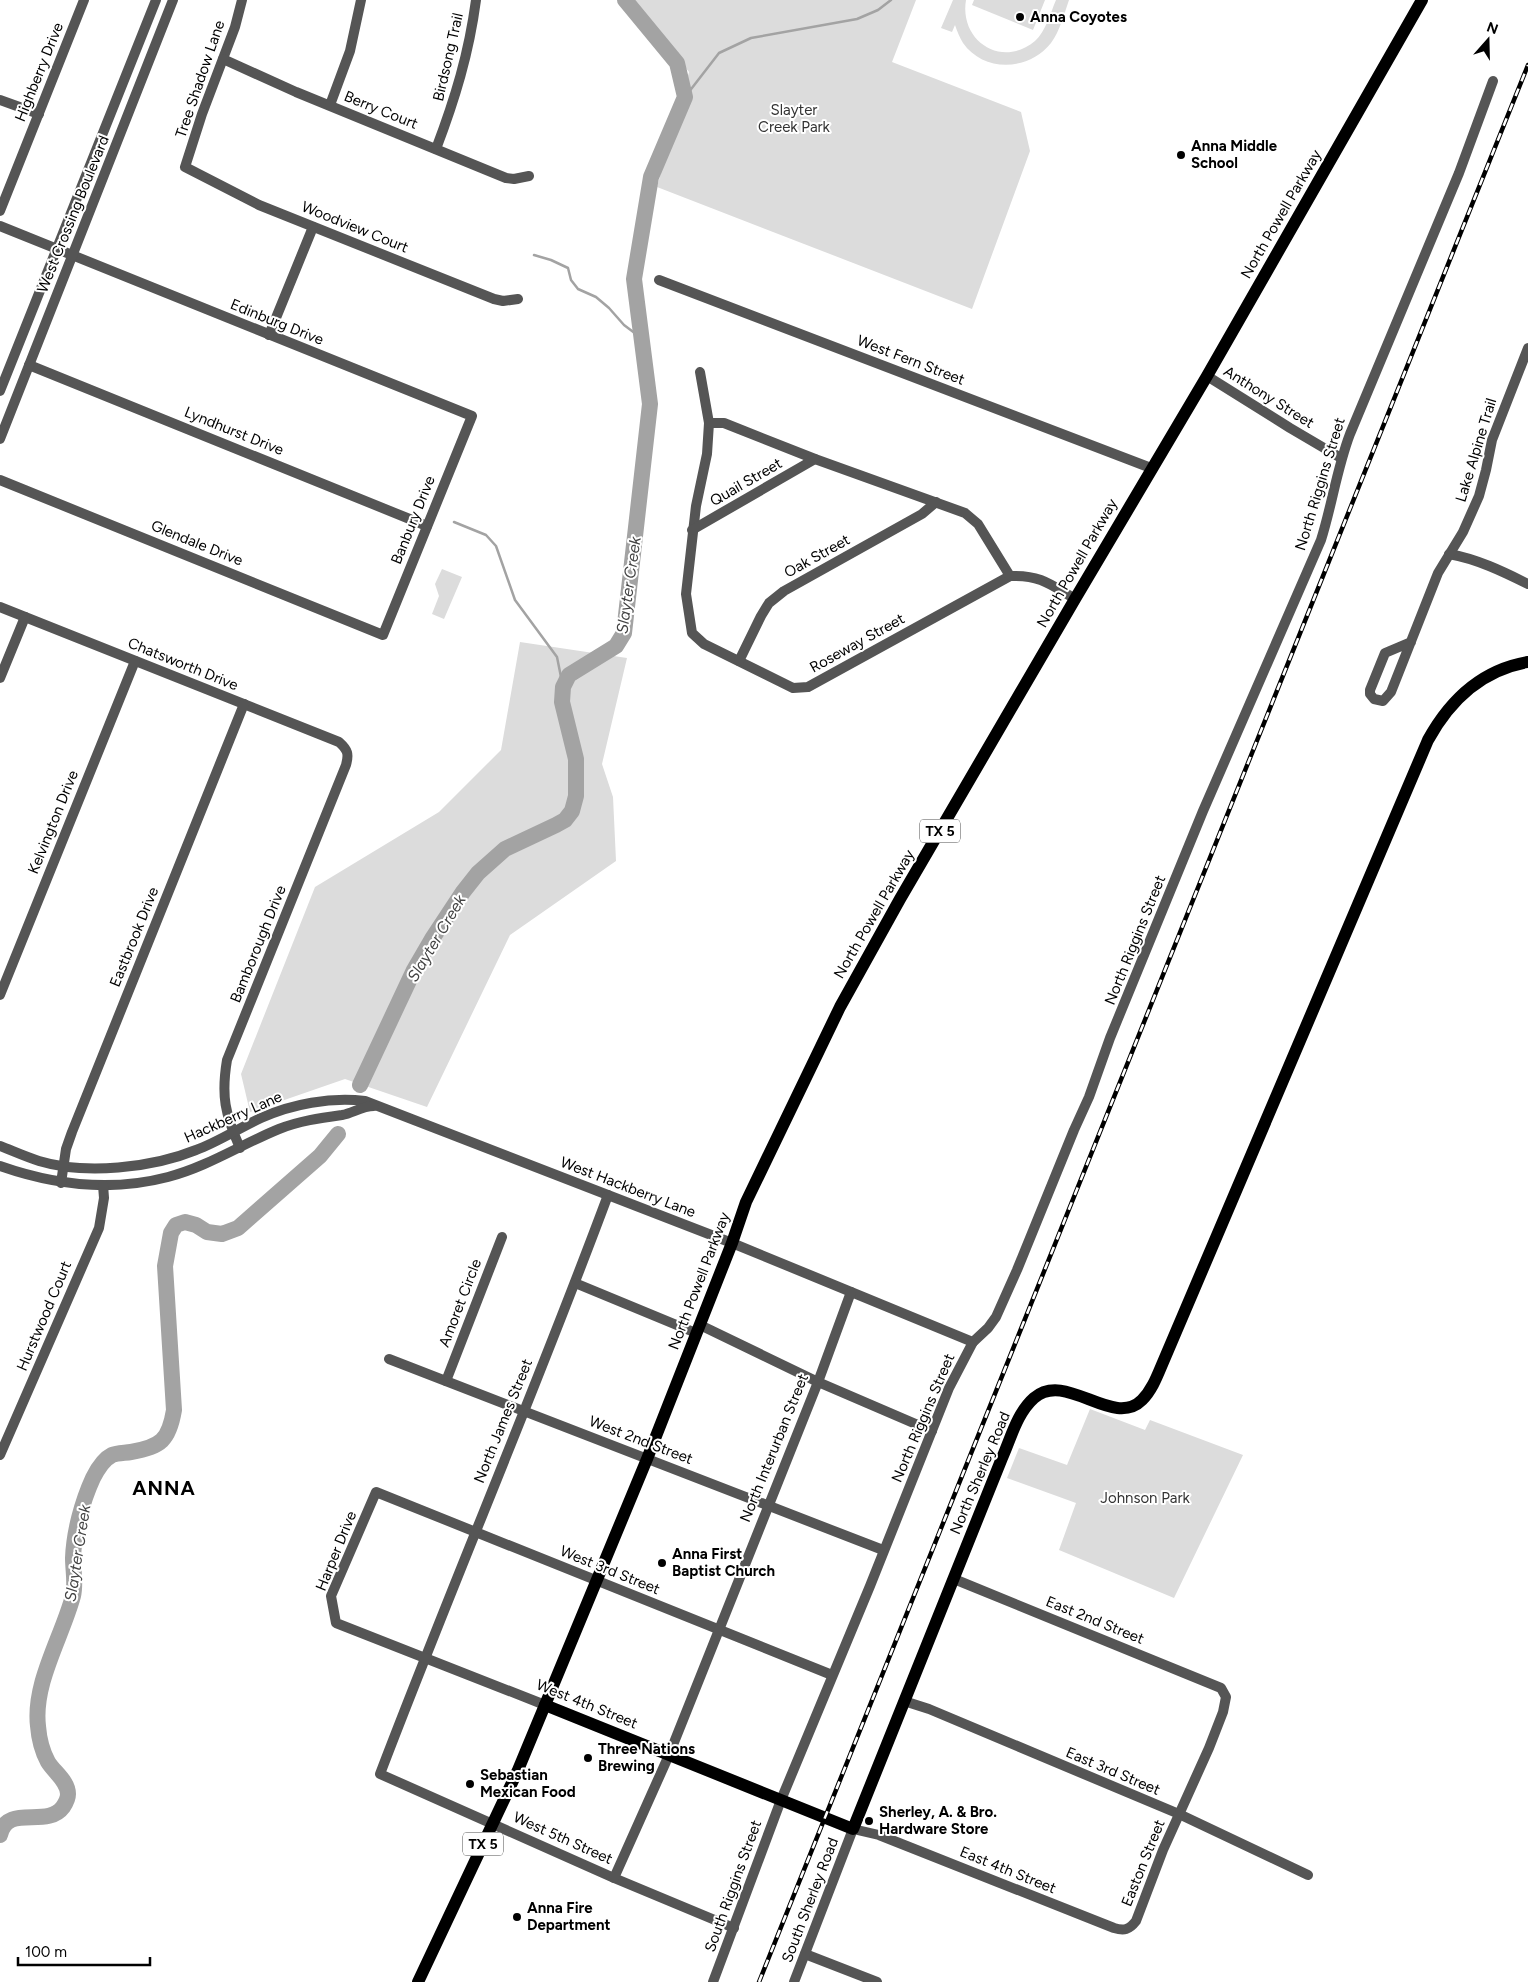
<svg xmlns="http://www.w3.org/2000/svg" width="1528" height="1982" font-family="Figtree,sans-serif">
  <style>
    .green { fill: #dcdcdc }
    .lines { fill: none; stroke-linecap: round; stroke-linejoin: round }
    .stream { stroke: #a3a3a3; stroke-width: 2.5 }
    .river { stroke: #a3a3a3; stroke-width: 16 }
    .minor { stroke: #555; stroke-width: 10 }
    .major { stroke: #000; stroke-width: 12 }
    .rail-casing { stroke: #000; stroke-width: 4.5 }
    .rail { stroke: #fff; stroke-width: 2.5; stroke-dasharray: 8; stroke-linecap: butt }
    .poi-dot { fill: #000; stroke: #fff; stroke-width: 2 }
    .labels { text-anchor: middle; stroke-width: 4; stroke-linejoin: round; paint-order: stroke }
    .shield { fill: #fff; stroke: #4c4c4c; stroke-width: 1 }
    .shield-label { font-size: 14px; font-weight: bold; fill: #000 }
    .poi-label { font-size: 15px; font-weight: bold; fill: #000; stroke: #fff; text-anchor: start }
    .street-label { font-size: 15px; fill: #000; stroke: #fff }
    .park-label { font-size: 15px; fill: #333; stroke: #fff }
    .water-label { font-size: 16px; font-style: italic; fill: #444; stroke: #fff }
    .district-label { font-size: 20px; font-weight: bold; letter-spacing: 1px; fill: #000; stroke: #fff }
  </style>
  <rect width="100%" height="100%" fill="#fff"/>
  <g class="green">
    <polygon points="630,0 916,0 892,62 1021,112 1030,151 972,309 657,187 689,72"/>
    <path d="M953 0H966C959 41 1002 69 1035 41 1046 31 1050 14 1056 0H1069C1064 14 1060 31 1051 43 1029 71 984 73 963 43 960 38 957 31 955 25L952 32 941 28Z"/>
    <polygon points="974,0 1045,0 1033,30 972,5"/>
    <polygon points="442,569 462,577 444,619 432,614 439,596 435,584"/>
    <polygon points="520,642 627,658 602,764 613,797 616,861 510,935 427,1107 345,1079 250,1112 241,1074 315,887 439,812 501,750"/>
    <polygon points="1090,1409 1145,1430 1150,1420 1243,1455 1174,1598 1059,1550 1076,1503 1007,1478 1019,1448 1067,1465"/>
  </g>
  <g class="lines">
    <g class="stream">
      <polyline points="685,97 719,53 751,38 857,19 878,10 891,0"/>
      <polyline points="534,255 551,260 568,268 571,280 578,289 596,297 609,308 624,325 640,337"/>
      <polyline points="454,522 486,535 496,546 515,600 557,657 563,687"/>
    </g>
    <g class="river">
      <polyline points="360,1085 414,970 432,939 463,892 478,873 505,849 556,825 565,820 572,811 576,796 576,759 562,702 563,687 569,675 616,646 624,633 650,404 634,279 651,177 685,97 677,63 625,0"/>
      <path d="M0 1835C7 1803 47 1829 63 1807 65 1804 68 1798 68 1794 68 1781 54 1772 48 1762 42 1751 39 1739 38 1726 33 1683 62 1637 73 1596 76 1584 73 1570 73 1558 74 1532 82 1502 93 1478 97 1470 104 1459 112 1455 117 1453 125 1453 131 1452 161 1447 169 1440 174 1410L165 1266 171 1233 176 1225 185 1222 196 1225 207 1232 222 1234 238 1228 320 1156 338 1134"/>
    </g>
    <g class="minor">
      <polyline points="242,0 235,27 202,114 185,167 259,205 494,299 503,301 518,299"/>
      <polyline points="223,59 296,92 506,178 514,179 529,176"/>
      <polyline points="0,100 39,114"/>
      <polyline points="330,105 350,51 361,0"/>
      <path d="M436 149C455 99 469 53 476 0"/>
      <polyline points="0,211 84,0"/>
      <polyline points="0,226 472,416 383,635 0,480"/>
      <polyline points="659,280 1151,468"/>
      <polyline points="269,335 313,227"/>
      <polyline points="29,365 427,526"/>
      <polyline points="700,372 709,423 707,454 696,506 686,594 692,633 704,644 793,688 808,687 1010,576"/>
      <polyline points="1207,376 1290,428 1341,458"/>
      <polyline points="0,391 156,0"/>
      <path d="M709 423H724L815 459 965 513 978 524 1010 576C1040 575 1050 584 1075 599"/>
      <polyline points="0,439 173,0"/>
      <polyline points="692,530 815,459"/>
      <path d="M1449 554C1477 559 1502 571 1528 584"/>
      <path d="M0 607 339 742C348 750 349 754 346 765L227 1060C221 1096 225 1114 240 1148"/>
      <polyline points="1411,642 1385,653 1370,690 1370,694 1374,699 1383,701 1391,692 1438,573 1463,532 1479,496 1486,470 1492,440 1528,348"/>
      <polyline points="739,661 761,616 769,603 784,591 922,514 936,502"/>
      <polyline points="0,678 25,617"/>
      <polyline points="0,995 135,661"/>
      <path d="M0 1146C13 1151 26 1157 39 1161 85 1175 152 1168 196 1150 218 1142 239 1128 261 1118 292 1104 330 1097 365 1101L732 1243 973 1342"/>
      <path d="M0 1166C54 1185 111 1192 168 1177 207 1167 242 1144 279 1129 299 1121 320 1118 342 1115 353 1113 362 1106 374 1106"/>
      <polyline points="61,1183 66,1149 72,1132 244,704"/>
      <path d="M608 1195C536 1389 454 1580 380 1774L614 1878 734 1928"/>
      <polyline points="575,1283 696,1333"/>
      <polyline points="700,1325 818,1382 932,1431"/>
      <polyline points="389,1359 883,1550"/>
      <polyline points="446,1381 502,1237"/>
      <polyline points="0,1455 99,1228 104,1198 103,1185"/>
      <polyline points="904,1701 929,1709 1179,1814 1308,1875"/>
      <polyline points="545,1705 336,1623 331,1596 376,1492 832,1675"/>
      <polyline points="614,1878 669,1755 818,1382 851,1292"/>
      <polyline points="805,1954 877,1982"/>
      <path d="M713 1982 781 1800 870 1586 949 1388 973 1342 988 1328 996 1317 1017 1270 1074 1130 1089 1097 1110 1038 1203 811 1321 540C1332 505 1337 468 1350 434L1459 173 1493 81"/>
      <path d="M794 1982 853 1829 879 1835 1114 1928C1124 1931 1129 1930 1136 1921L1163 1850 1209 1748 1223 1712 1226 1697 1221 1688 954 1579"/>
    </g>
    <g class="major">
      <path d="M545 1705 853 1829 1002 1458C1011 1438 1017 1413 1034 1398 1066 1370 1113 1429 1142 1400 1151 1391 1156 1379 1161 1367L1428 740C1450 700 1481 670 1528 662"/>
      <polyline points="418,1982 518,1770 545,1705 647,1459 732,1243 746,1202 840,1007 900,899 1075,599 1207,376 1422,0"/>
    </g>
    <g class="rail-casing">
      <polyline id="rail" points="759,1982 1528,65"/>
    </g>
    <use href="#rail" class="rail"/>
  </g>
  <g class="poi-dot">
    <circle cx="1020" cy="17" r="5"/>
    <circle cx="1181" cy="155" r="5"/>
    <circle cx="662" cy="1563" r="5"/>
    <circle cx="588" cy="1758" r="5"/>
    <circle cx="470" cy="1784" r="5"/>
    <circle cx="869" cy="1821" r="5"/>
    <circle cx="517" cy="1917" r="5"/>
  </g>
  <g class="labels">
    <g class="shield">
      <rect x="920" y="819.5" width="40" height="23" rx="4"/>
      <rect x="463" y="1832.5" width="40" height="23" rx="4"/>
    </g>
    <g class="shield-label">
      <text x="940" y="836">TX 5</text>
      <text x="483" y="1849">TX 5</text>
    </g>
    <g class="poi-label">
      <text x="1030" y="22">Anna Coyotes</text>
      <text x="1191" y="151">Anna Middle<tspan x="1191" dy="17">School</tspan></text>
      <text x="672" y="1559">Anna First<tspan x="672" dy="17">Baptist Church</tspan></text>
      <text x="598" y="1754">Three Nations<tspan x="598" dy="17">Brewing</tspan></text>
      <text x="480" y="1780">Sebastian<tspan x="480" dy="17">Mexican Food</tspan></text>
      <text x="879" y="1817">Sherley, A. &amp; Bro.<tspan x="879" dy="17">Hardware Store</tspan></text>
      <text x="527" y="1913">Anna Fire<tspan x="527" dy="17">Department</tspan></text>
    </g>
    <g class="street-label">
      <text transform="translate(448 57) rotate(-77)" y="5">Birdsong Trail</text>
      <text transform="translate(39 72) rotate(-68)" y="5">Highberry Drive</text>
      <text transform="translate(200 79) rotate(-71)" y="5">Tree Shadow Lane</text>
      <text transform="translate(381 110) rotate(22)" y="5">Berry Court</text>
      <text transform="translate(73 214) rotate(-68)" y="5">West Crossing Boulevard</text>
      <text transform="translate(1281 214) rotate(-60)" y="5">North Powell Parkway</text>
      <text transform="translate(355 227) rotate(22)" y="5">Woodview Court</text>
      <text transform="translate(277 322) rotate(22)" y="5">Edinburg Drive</text>
      <text transform="translate(911 360) rotate(21)" y="5">West Fern Street</text>
      <text transform="translate(1269 397) rotate(32)" y="5">Anthony Street</text>
      <text transform="translate(234 431) rotate(22)" y="5">Lyndhurst Drive</text>
      <text transform="translate(1476 450) rotate(-73)" y="5">Lake Alpine Trail</text>
      <text transform="translate(746 482) rotate(-30)" y="5">Quail Street</text>
      <text transform="translate(1320 484) rotate(-73)" y="5">North Riggins Street</text>
      <text transform="translate(413 520) rotate(-68)" y="5">Banbury Drive</text>
      <text transform="translate(197 543) rotate(22)" y="5">Glendale Drive</text>
      <text transform="translate(817 556) rotate(-29)" y="5">Oak Street</text>
      <text transform="translate(1077 563) rotate(-60)" y="5">North Powell Parkway</text>
      <text transform="translate(857 643) rotate(-29)" y="5">Roseway Street</text>
      <text transform="translate(183 664) rotate(22)" y="5">Chatsworth Drive</text>
      <text transform="translate(53 822) rotate(-68)" y="5">Kelvington Drive</text>
      <text transform="translate(874 914) rotate(-60)" y="5">North Powell Parkway</text>
      <text transform="translate(134 937) rotate(-68)" y="5">Eastbrook Drive</text>
      <text transform="translate(1135 940) rotate(-68)" y="5">North Riggins Street</text>
      <text transform="translate(258 944) rotate(-68)" y="5">Bamborough Drive</text>
      <text transform="translate(233 1117) rotate(-24)" y="5">Hackberry Lane</text>
      <text transform="translate(628 1187) rotate(21)" y="5">West Hackberry Lane</text>
      <text transform="translate(699 1281) rotate(-69)" y="5">North Powell Parkway</text>
      <text transform="translate(460 1303) rotate(-69)" y="5">Amoret Circle</text>
      <text transform="translate(44 1316) rotate(-67)" y="5">Hurstwood Court</text>
      <text transform="translate(923 1418) rotate(-67)" y="5">North Riggins Street</text>
      <text transform="translate(503 1421) rotate(-68)" y="5">North James Street</text>
      <text transform="translate(641 1440) rotate(21)" y="5">West 2nd Street</text>
      <text transform="translate(774 1448) rotate(-68)" y="5">North Interurban Street</text>
      <text transform="translate(980 1473) rotate(-67)" y="5">North Sherley Road</text>
      <text transform="translate(336 1551) rotate(-68)" y="5">Harper Drive</text>
      <text transform="translate(610 1570) rotate(22)" y="5">West 3rd Street</text>
      <text transform="translate(1095 1620) rotate(22)" y="5">East 2nd Street</text>
      <text transform="translate(587 1704) rotate(22)" y="5">West 4th Street</text>
      <text transform="translate(1113 1771) rotate(23)" y="5">East 3rd Street</text>
      <text transform="translate(563 1838) rotate(24)" y="5">West 5th Street</text>
      <text transform="translate(1143 1863) rotate(-68)" y="5">Easton Street</text>
      <text transform="translate(1008 1870) rotate(22)" y="5">East 4th Street</text>
      <text transform="translate(733 1886) rotate(-70)" y="5">South Riggins Street</text>
      <text transform="translate(810 1900) rotate(-69)" y="5">South Sherley Road</text>
    </g>
    <g class="park-label">
      <text x="794" y="115">Slayter<tspan x="794" dy="17">Creek Park</tspan></text>
      <text x="1145" y="1503">Johnson Park</text>
    </g>
    <g class="water-label">
      <text transform="translate(628 585) rotate(-82)" y="6">Slayter Creek</text>
      <text transform="translate(436 938) rotate(-59)" y="6">Slayter Creek</text>
      <text transform="translate(77 1553) rotate(-81)" y="6">Slayter Creek</text>
    </g>
    <g class="district-label">
      <text x="164" y="1495">ANNA</text>
    </g>
  </g>
  <g transform="translate(1488 40) rotate(20)" stroke="#ffffff" stroke-width="4" paint-order="stroke">
  <path d="M0-4L9 19L0 12L-9 19Z" fill="#000000"/>
  <text y="-8" font-size="14" font-weight="bold" text-anchor="middle" fill="#000000">N</text>
  </g>
  <path d="M18 1957v8h132v-8" fill="none" stroke="#000000" stroke-width="2.5"/>
  <text x="25" y="1957" font-size="15" fill="#000000" stroke="#ffffff" stroke-width="4" paint-order="stroke">100 m</text>
</svg>
